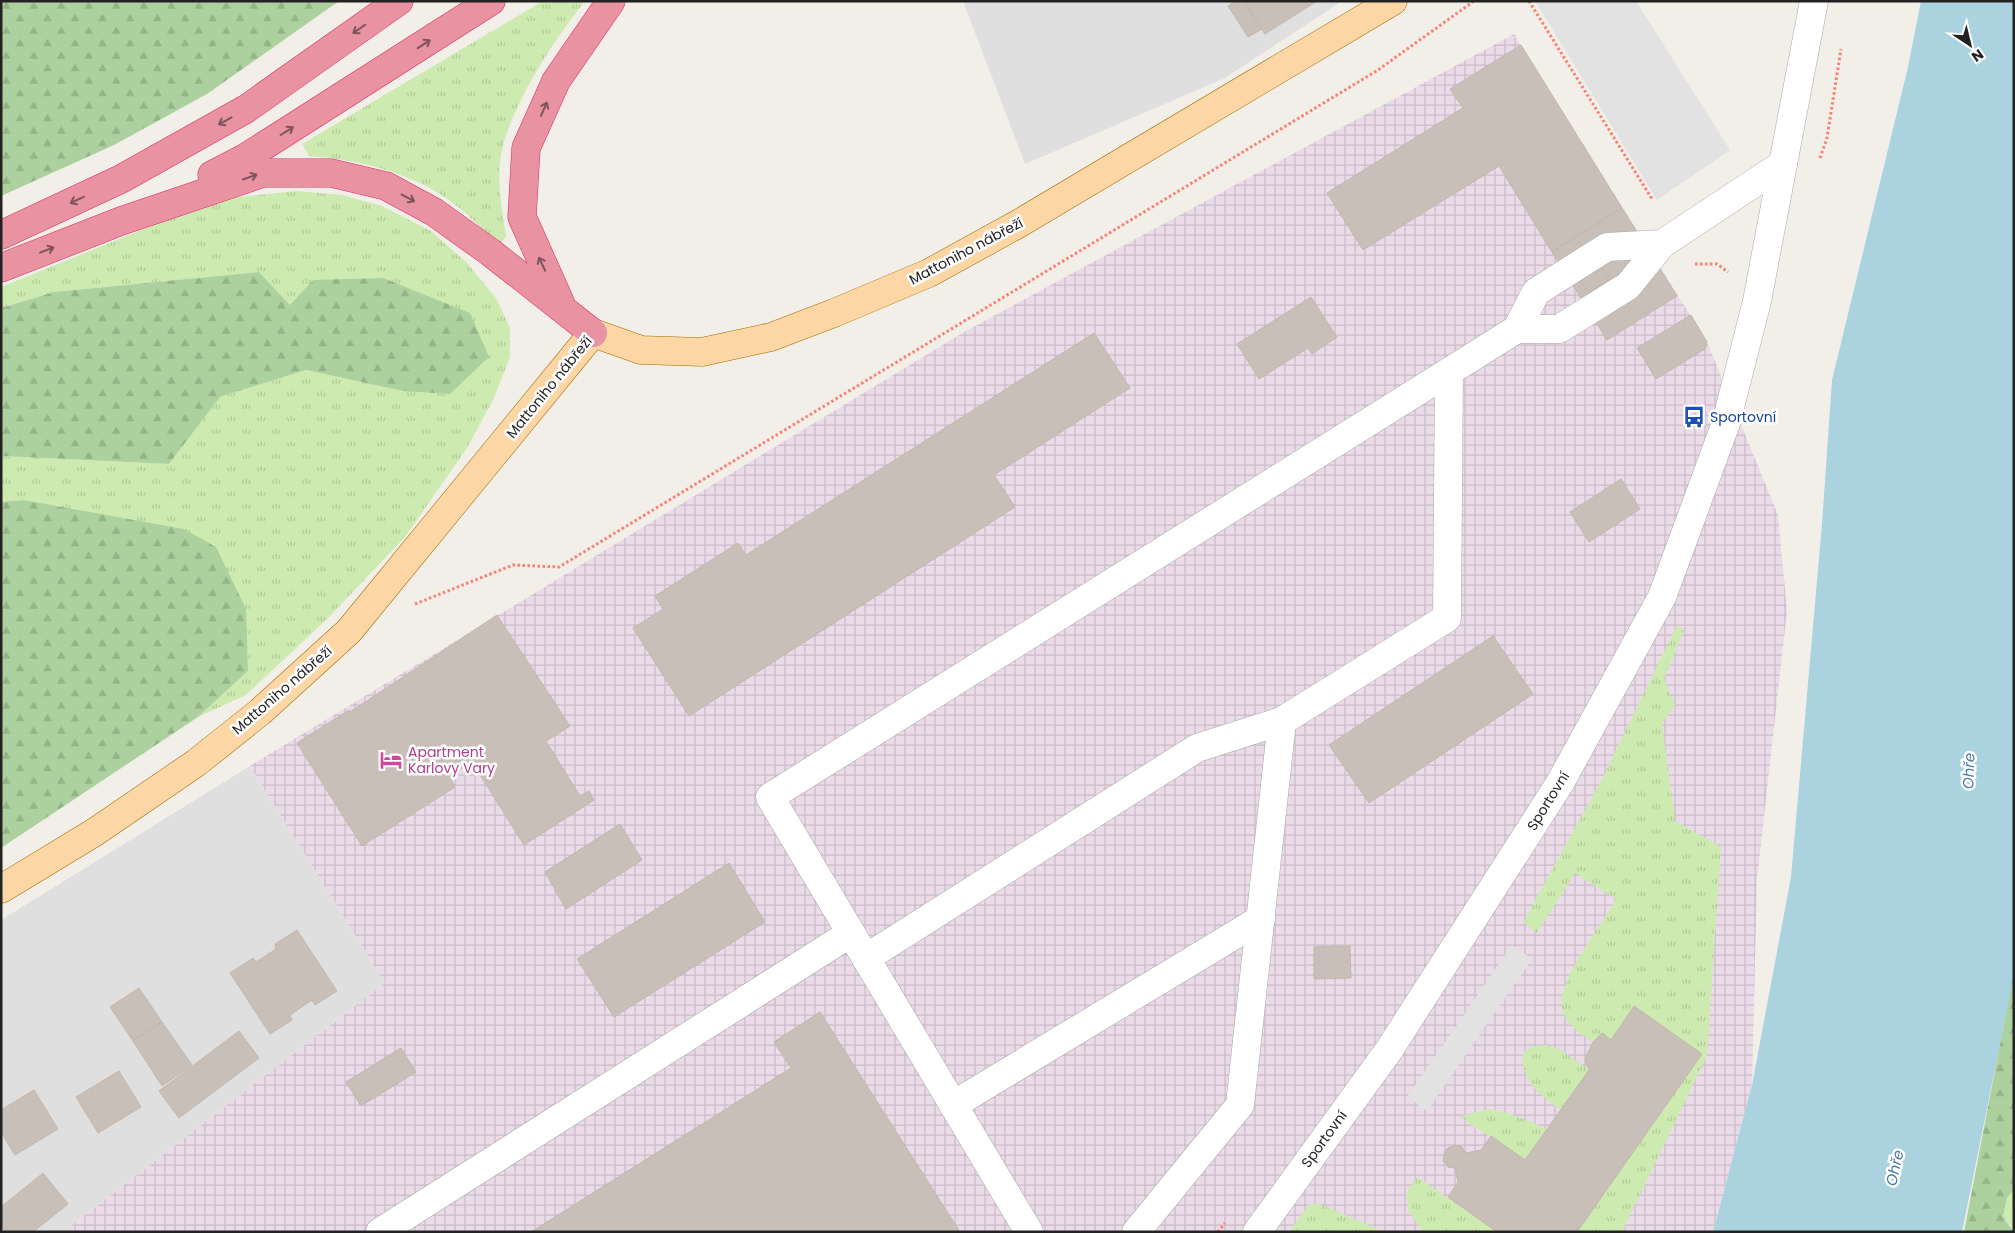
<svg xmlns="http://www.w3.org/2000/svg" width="2015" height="1233" font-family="Poppins,sans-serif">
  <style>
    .residential { fill: #e0dfdf }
    .industrial { fill: url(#industrial-grid) }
    .grass { fill: url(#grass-tufts) }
    .forest { fill: url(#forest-firs) }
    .parking { fill: #e2e2e2 }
    .water { fill: #aad3df }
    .building { fill: #c7bfb8; stroke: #c4b6ab }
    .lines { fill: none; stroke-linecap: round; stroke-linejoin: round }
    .minor-casing { stroke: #a9a9a9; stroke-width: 29 }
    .major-casing { stroke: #a06b00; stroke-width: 29 }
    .highway-casing { stroke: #dc2a67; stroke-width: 29 }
    .path { stroke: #fa8072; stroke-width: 3; stroke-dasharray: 2.5 2.5; stroke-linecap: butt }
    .minor { stroke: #fff; stroke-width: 28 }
    .major { stroke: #fcd6a4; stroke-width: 28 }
    .highway { stroke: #e892a2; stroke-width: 28 }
    .oneway { stroke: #7b545c }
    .labels { text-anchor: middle; stroke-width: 5; stroke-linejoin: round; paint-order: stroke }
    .street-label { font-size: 14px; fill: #222; stroke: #fff }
    .transit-label { font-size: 14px; fill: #164399; stroke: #fff; text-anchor: start }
    .hotel-label { font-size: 14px; fill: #b23c85; stroke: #fff; text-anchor: start }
    .water-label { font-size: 15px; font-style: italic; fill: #4a7aab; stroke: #fff }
  </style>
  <defs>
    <pattern id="industrial-grid" width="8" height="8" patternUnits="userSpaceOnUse" patternTransform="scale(1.25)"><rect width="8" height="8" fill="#ebdbe8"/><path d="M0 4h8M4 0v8" fill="none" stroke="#c9bcc7"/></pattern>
    <pattern id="grass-tufts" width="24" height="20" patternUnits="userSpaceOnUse" patternTransform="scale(1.25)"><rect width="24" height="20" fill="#cdebb0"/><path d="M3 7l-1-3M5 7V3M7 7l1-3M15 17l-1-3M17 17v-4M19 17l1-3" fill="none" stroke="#b0c997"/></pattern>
    <pattern id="forest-firs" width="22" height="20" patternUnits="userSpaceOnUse" patternTransform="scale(1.25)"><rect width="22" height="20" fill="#add19e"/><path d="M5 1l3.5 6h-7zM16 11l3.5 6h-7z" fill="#95b388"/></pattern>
  </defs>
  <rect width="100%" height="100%" fill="#f2efe9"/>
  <g class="residential">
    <polygon points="963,1 1342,1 1225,78 1025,164"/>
    <polygon points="250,766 385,983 63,1232 1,1232 1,920"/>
  </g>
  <polygon class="industrial" points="1514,34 1707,342 1778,515 1787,611 1757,880 1752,1085 1713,1232 63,1232 385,983 250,766 964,332"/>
  <g class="grass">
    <path d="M543 1H585C555 38 515 100 503 146 495 175 502 207 506 237L499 245C486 234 475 221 462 210 420 175 364 160 309 156L302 144Z"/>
    <polygon points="297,191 342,195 382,206 431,231 467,263 496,298 510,328 510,357 493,400 467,448 405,537 328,618 246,695 198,717 248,671 23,500 1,502 1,456 169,464 220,397 306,370 403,391 290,305 259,272 54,292 1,308 1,287 181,214 228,198"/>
    <path d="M1677 625 1684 631 1664 678 1675 705 1662 724 1675 821 1721 847 1707 1056 1622 1232H1577L1702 1054 1634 1006 1611 1040 1602 1033 1593 1042C1581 1034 1568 1026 1563 1012 1552 985 1603 924 1616 899L1575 873 1537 933 1523 922 1601 781Z"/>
    <path d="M1546 1045 1561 1050 1589 1070 1560 1110C1540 1094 1520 1081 1523 1053L1532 1047Z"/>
    <path d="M1487 1109C1508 1112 1528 1119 1547 1130L1525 1160 1460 1117Z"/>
    <polygon points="1417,1177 1497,1232 1423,1232 1409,1212 1406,1194"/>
    <polygon points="2014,1190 2014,1230 2003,1217 2007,1198"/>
    <polygon points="1309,1204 1320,1204 1384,1232 1289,1232"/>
  </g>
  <g class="forest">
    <polygon points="1,1 339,1 207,94 114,145 1,196"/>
    <polygon points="259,272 290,305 313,280 383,278 470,313 489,357 450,394 403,391 306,370 220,397 169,464 1,456 1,308 54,292"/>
    <polygon points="23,500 184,529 216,547 246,609 248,671 198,717 1,848 1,502"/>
    <polygon points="2014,971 2014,1190 2007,1198 2003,1217 2014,1232 1964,1232"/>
  </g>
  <g class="parking">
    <polygon points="1535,1 1636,1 1730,150 1657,200"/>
    <polygon points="1512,945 1532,959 1427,1111 1407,1097"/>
  </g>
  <polygon class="water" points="1921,1 2014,1 2014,971 2011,990 1962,1232 1713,1232 1752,1085 1791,877 1822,524 1832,380 1908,67"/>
  <g class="building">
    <polygon points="1236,1 1244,1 1262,29 1248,37 1228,6"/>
    <polygon points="1244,1 1317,1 1265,34"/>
    <polygon points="1521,45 1622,208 1552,252 1499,166 1363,250 1327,193 1463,108 1450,89"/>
    <polygon points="1622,208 1677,296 1607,340 1552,252"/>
    <polygon points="1599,263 1609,280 1588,293 1578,277"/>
    <polygon points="1311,297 1337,337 1312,354 1308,348 1259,379 1237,344"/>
    <polygon points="1691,315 1707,342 1705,349 1656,379 1637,348"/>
    <polygon points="1094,333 1130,388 994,475 1015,507 689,716 633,628 663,609 655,596 738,543 746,555"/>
    <polygon points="1621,479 1640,509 1589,542 1570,512"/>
    <polygon points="497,615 570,726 546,741 580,796 589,791 594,800 524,845 472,762 449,776 455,787 362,846 297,743 349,710 350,712"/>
    <polygon points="1493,636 1533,694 1369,803 1329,745"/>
    <polygon points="620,824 642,860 566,909 545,872"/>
    <polygon points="729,863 765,922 614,1017 577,959"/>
    <polygon points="297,930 337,991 315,1005 312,1000 290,1015 292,1020 270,1034 230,973 253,958 256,962 276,949 275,944"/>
    <polygon points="1350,946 1351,978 1314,979 1314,947"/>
    <polygon points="139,988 162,1022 133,1041 110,1007"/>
    <polygon points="1634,1006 1702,1054 1577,1232 1497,1232 1448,1197 1458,1182 1455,1168 1448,1167 1443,1161 1445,1151 1448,1148 1455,1145 1462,1147 1466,1153 1481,1150 1491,1136 1525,1160 1589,1070 1585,1059 1593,1042 1602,1033 1611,1040"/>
    <polygon points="820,1012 960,1232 531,1232 791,1068 774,1042"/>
    <polygon points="162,1022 192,1065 162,1086 133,1041"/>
    <polygon points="239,1031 259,1058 179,1118 159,1091"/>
    <polygon points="401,1048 416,1072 361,1106 346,1082"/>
    <polygon points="119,1071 141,1107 98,1133 76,1097"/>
    <polygon points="34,1090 58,1129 15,1155 1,1132 1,1110"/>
    <polygon points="43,1173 68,1204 33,1232 6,1232 1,1226 1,1207"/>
  </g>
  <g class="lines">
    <g class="minor-casing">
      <g id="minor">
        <polyline points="1517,329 1536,292 1607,247 1662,244"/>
        <polyline points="866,958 1197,748 1282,721"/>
        <polyline points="953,1105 1261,919"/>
        <polyline points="380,1232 851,933"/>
        <polyline points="1029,1232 770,797 1517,329 1559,329 1628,286 1662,244 1783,164"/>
        <polyline points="1136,1232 1240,1105 1282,721 1447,618 1449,372"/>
        <polyline points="1257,1232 1389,1050 1560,783 1662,597 1726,423 1757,301 1814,1"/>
      </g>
    </g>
    <g class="major-casing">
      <polyline id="major" points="1,889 95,832 196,763 260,712 349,631 593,333 641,350 702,352 771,337 834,313 929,273 1018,224 1393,1"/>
    </g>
    <g class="highway-casing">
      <g id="highway">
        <polyline points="212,175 245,158 491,1"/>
        <polyline points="1,235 121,179 246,109 399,1"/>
        <polyline points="1,268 121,221 263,173 331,173 386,186 434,212 490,252 593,333"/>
        <polyline points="560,302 522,217 526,148 556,81 611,1"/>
      </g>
    </g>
    <g class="path">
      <polyline points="1529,1 1652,199"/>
      <polyline points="1820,158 1827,138 1841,49"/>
      <polyline points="1695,264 1717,264 1728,272"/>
      <polyline points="415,604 513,565 559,567 1378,70 1474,1"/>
      <polyline points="1218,1232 1225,1223"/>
    </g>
    <use href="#minor" class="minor"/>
    <use href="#major" class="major"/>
    <use href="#highway" class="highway"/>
  </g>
  <defs><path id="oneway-shaft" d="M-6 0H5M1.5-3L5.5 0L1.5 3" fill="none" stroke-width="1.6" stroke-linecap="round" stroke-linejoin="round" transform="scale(1.25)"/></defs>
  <g class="oneway">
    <use href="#oneway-shaft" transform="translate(359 29) rotate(145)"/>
    <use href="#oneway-shaft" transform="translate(424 44) rotate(-33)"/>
    <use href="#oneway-shaft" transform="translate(544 109) rotate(-66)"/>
    <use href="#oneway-shaft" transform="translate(225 121) rotate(151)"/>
    <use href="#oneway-shaft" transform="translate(287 131) rotate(-32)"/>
    <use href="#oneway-shaft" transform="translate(250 177) rotate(-19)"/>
    <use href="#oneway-shaft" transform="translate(408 198) rotate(28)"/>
    <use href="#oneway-shaft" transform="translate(77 200) rotate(155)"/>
    <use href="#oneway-shaft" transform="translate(47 250) rotate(-21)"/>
    <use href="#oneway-shaft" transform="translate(542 264) rotate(-115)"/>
  </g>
  <defs>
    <g id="bus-bare" transform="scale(1.725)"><path d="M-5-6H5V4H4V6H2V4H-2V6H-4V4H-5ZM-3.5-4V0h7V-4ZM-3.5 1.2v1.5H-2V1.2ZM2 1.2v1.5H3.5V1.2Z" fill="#1a4fb4" stroke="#fff" stroke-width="2.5" paint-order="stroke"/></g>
    <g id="hotel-bare" transform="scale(1.725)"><path d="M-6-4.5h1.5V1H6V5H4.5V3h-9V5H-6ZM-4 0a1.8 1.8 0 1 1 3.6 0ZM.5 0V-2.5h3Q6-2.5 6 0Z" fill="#d1479c" stroke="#fff" stroke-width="2.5" paint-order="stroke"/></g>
  </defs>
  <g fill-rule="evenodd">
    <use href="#bus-bare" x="1694" y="417"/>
    <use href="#hotel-bare" x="391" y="760"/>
  </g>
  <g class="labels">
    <g class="street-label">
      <text transform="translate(966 251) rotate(-28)" y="5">Mattoniho nábřeží</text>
      <text transform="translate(549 387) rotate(-51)" y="5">Mattoniho nábřeží</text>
      <text transform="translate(282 690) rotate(-41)" y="5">Mattoniho nábřeží</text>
      <text transform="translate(1548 801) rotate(-58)" y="5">Sportovní</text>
      <text transform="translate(1324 1139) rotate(-54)" y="5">Sportovní</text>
    </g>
    <g class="transit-label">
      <text x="1710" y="422">Sportovní</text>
    </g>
    <g class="hotel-label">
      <text x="408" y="757">Apartment<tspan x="408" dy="16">Karlovy Vary</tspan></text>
    </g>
    <g class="water-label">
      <text transform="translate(1969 771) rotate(-88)" y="5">Ohře</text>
      <text transform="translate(1895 1168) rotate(-78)" y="5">Ohře</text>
    </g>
  </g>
  <rect width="2015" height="1233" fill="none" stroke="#222222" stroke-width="5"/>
  <g transform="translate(1970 45) rotate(145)" stroke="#ffffff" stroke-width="4" paint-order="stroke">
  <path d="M0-4L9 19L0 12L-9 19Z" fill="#222222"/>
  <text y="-8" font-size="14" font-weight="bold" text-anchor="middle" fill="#222222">N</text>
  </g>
</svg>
